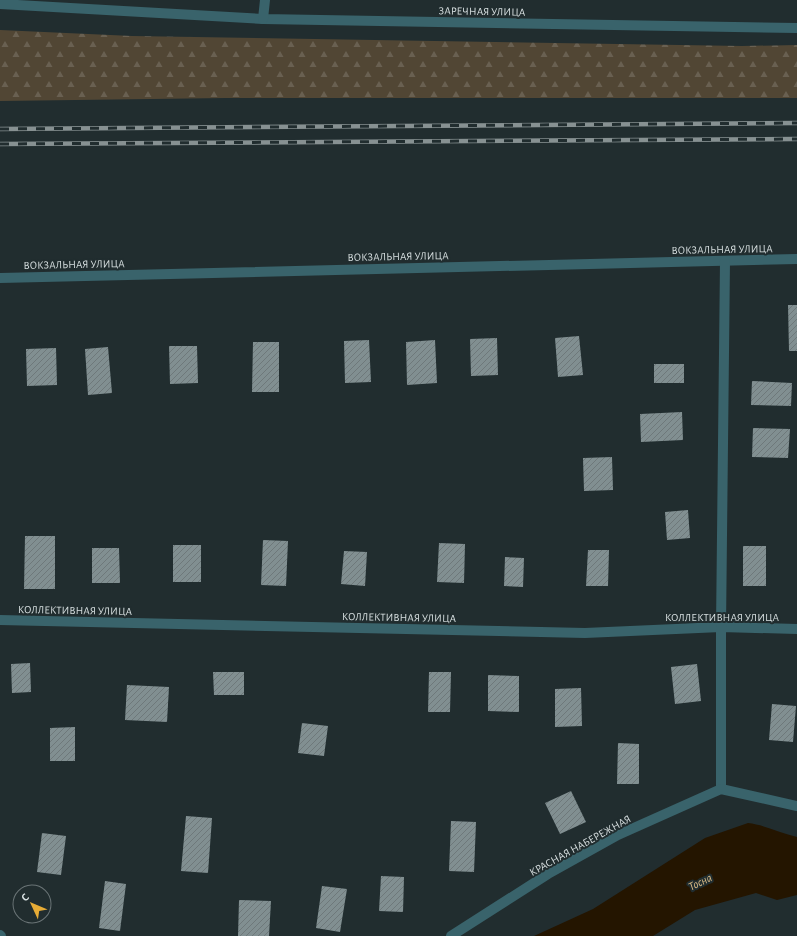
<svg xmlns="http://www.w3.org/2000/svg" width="797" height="936" font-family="'Alegreya Sans',sans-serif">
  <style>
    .forest { fill: url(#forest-firs) }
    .water { fill: #241500 }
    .building { fill: url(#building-hatch) }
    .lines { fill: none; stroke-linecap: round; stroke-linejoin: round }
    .minor { stroke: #39636b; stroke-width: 10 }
    .rail-casing { stroke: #879192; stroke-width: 4.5 }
    .rail { stroke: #212d2f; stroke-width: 3; stroke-dasharray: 9; stroke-linecap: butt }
    .labels { text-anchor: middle; stroke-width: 4; stroke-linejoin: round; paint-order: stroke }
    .street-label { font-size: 11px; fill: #d7dfe0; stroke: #212d2f }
    .water-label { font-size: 12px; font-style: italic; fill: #ddbd87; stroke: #212d2f }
  </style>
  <defs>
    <pattern id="forest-firs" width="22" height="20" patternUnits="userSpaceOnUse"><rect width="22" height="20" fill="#514634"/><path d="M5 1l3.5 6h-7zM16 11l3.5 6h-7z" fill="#696051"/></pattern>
    <pattern id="building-hatch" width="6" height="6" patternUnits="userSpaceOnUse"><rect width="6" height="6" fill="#818f91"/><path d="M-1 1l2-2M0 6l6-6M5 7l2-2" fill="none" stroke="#6e787a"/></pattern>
  </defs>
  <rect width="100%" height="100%" fill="#212d2f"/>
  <polygon class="forest" points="0,30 132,36 742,46 797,45 797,98 225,98 0,101"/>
  <path class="water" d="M748 823C765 825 780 833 797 837V895L777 900 756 893 695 910 653 936H534L593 909 705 838Z"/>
  <g class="building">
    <polygon points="788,305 797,305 797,351 789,351"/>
    <polygon points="579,336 583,375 558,377 555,338"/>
    <polygon points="497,338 498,375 471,376 470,339"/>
    <polygon points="369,340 371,382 345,383 344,341"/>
    <polygon points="435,340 437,383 407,385 406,342"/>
    <polygon points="253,342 279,342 279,392 252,392"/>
    <polygon points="169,346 197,346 198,383 170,384"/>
    <polygon points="108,347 112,393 88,395 85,349"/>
    <polygon points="56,348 57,385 27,386 26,349"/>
    <rect x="654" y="364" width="30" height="19"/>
    <polygon points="752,381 792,383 791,406 751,405"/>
    <polygon points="682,412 683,440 641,442 640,414"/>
    <polygon points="753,428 790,429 788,458 752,457"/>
    <polygon points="612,457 613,490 584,491 583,458"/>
    <polygon points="688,510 690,538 667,540 665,512"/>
    <polygon points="25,536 55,536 55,589 24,589"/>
    <polygon points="263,540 288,541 286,586 261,585"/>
    <polygon points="439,543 465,544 464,583 437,582"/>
    <rect x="173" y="545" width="28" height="37"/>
    <rect x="743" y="546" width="23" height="40"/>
    <polygon points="92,548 119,548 120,583 92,583"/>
    <polygon points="588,550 609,550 608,586 586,586"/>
    <polygon points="344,551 367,552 365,586 341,584"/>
    <polygon points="505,557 524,558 523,587 504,586"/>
    <polygon points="30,663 31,692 12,693 11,664"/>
    <polygon points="697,664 701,701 675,704 671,667"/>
    <polygon points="213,672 244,672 244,695 214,695"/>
    <polygon points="429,672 451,672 450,712 428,712"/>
    <polygon points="488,675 519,676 519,712 488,711"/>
    <polygon points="127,685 169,687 167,722 125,720"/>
    <polygon points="581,688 582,726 555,727 555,689"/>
    <polygon points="772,704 796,706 793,742 769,740"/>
    <polygon points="302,723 328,726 324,756 298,753"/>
    <polygon points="75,727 75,761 50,761 50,728"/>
    <polygon points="618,743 639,744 639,784 617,784"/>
    <polygon points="571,791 586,822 560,834 545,803"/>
    <polygon points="186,816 212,818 208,873 181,871"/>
    <polygon points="451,821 476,822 474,872 449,871"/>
    <polygon points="42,833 66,836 61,875 37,872"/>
    <polygon points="381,876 404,877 403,912 379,911"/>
    <polygon points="105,881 126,884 120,931 99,928"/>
    <polygon points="322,886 347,889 340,932 316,928"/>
    <polygon points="239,900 271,901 269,936 238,936"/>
  </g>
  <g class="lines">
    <g class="minor">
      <polyline points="0,4 263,19 797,28"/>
      <polyline points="263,19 265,0"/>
      <polyline points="0,278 797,259"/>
      <polyline points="0,620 585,633 721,627 797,629"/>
      <polyline points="721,789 721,627 725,261"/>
      <polyline points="0,935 1,936"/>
      <polyline points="451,936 548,874 618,835 721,789 797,806"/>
    </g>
    <g class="rail-casing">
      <g id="rail">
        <polyline points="0,129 797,123"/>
        <polyline points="0,144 797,139"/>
      </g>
    </g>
    <use href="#rail" class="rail"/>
  </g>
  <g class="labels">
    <g class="street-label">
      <text transform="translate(482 11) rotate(1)" y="4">ЗАРЕЧНАЯ УЛИЦА</text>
      <text transform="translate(722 249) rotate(-1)" y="4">ВОКЗАЛЬНАЯ УЛИЦА</text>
      <text transform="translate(398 256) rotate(-1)" y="4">ВОКЗАЛЬНАЯ УЛИЦА</text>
      <text transform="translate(74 264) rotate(-1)" y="4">ВОКЗАЛЬНАЯ УЛИЦА</text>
      <text transform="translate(75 610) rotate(1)" y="4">КОЛЛЕКТИВНАЯ УЛИЦА</text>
      <text transform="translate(399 617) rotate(1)" y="4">КОЛЛЕКТИВНАЯ УЛИЦА</text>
      <text x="722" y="621">КОЛЛЕКТИВНАЯ УЛИЦА</text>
      <text transform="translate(580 845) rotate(-29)" y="4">КРАСНАЯ НАБЕРЕЖНАЯ</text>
    </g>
    <g class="water-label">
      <text transform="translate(700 882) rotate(-26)" y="4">Тосна</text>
    </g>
  </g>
  <g transform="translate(32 904) rotate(314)"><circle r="19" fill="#212d2f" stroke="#6a7476"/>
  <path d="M0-3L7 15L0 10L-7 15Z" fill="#e7ac36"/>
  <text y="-6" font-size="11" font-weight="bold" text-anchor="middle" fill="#d7dfe0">С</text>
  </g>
</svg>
